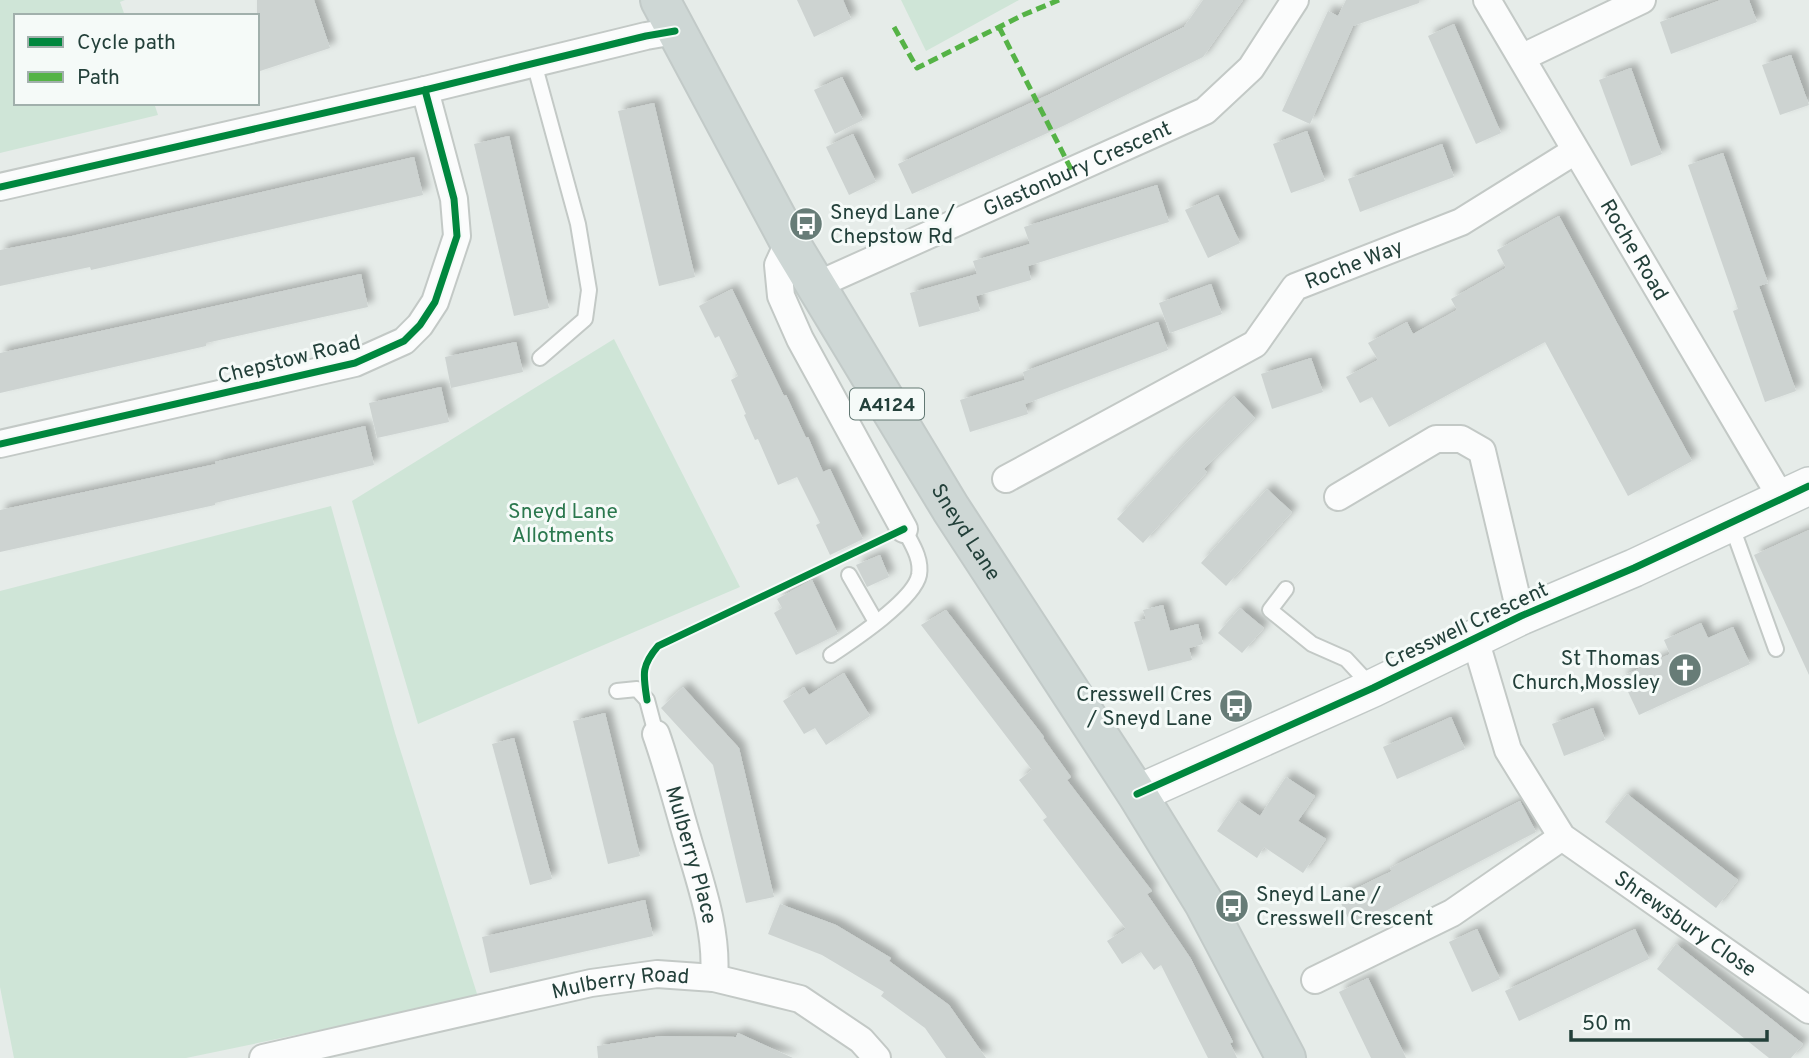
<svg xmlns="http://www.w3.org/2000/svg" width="1809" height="1058" font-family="Overpass,sans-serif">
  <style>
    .green { fill: #cfe5d7 }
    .building { fill: #cdd3d1; filter: url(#shadow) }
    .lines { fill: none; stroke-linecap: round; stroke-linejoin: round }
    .lane-casing { stroke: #c3c9c6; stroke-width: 18 }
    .street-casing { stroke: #c3c9c6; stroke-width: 30 }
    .secondary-casing { stroke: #c2c9c7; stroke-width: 40 }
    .primary-casing { stroke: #c2cac8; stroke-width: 42 }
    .lane { stroke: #fbfcfc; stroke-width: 14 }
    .street { stroke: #fbfcfc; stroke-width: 26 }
    .secondary { stroke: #fbfcfc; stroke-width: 37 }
    .primary { stroke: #ced7d5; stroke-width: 38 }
    .quiet { stroke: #55b346; stroke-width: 5; stroke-dasharray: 10 5; stroke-linecap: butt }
    .cycleway-casing { stroke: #f5faf8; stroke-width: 11 }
    .cycleway { stroke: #00873e; stroke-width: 7 }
    .labels { text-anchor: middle; stroke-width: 6; stroke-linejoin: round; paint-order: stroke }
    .shield { fill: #f5faf8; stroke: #627873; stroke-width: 2 }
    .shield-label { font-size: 19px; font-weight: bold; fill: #23403a }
    .street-label { font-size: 21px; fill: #23403a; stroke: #f5faf8 }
    .poi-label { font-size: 21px; fill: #23403a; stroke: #f5faf8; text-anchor: start }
    .park-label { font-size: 21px; fill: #2b784e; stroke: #f5faf8 }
  </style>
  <defs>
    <filter id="shadow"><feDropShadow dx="6" dy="-6" stdDeviation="3.5" flood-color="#0004"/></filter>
  </defs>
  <rect width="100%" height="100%" fill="#e6ece9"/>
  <g class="green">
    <polygon points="0,0 125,0 120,2 125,16 16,16 16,103 154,103 158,115 0,153"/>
    <polygon points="901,0 1019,0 926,51"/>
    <polygon points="614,339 740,587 418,724 352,501"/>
    <polygon points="331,506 395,733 478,997 186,1058 14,1058 0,987 0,591"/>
  </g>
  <g class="building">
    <polygon points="257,0 314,0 330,48 257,72"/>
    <polygon points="797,0 843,0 851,19 814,37"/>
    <polygon points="1203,0 1243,0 1203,57 1063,126 912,194 898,164 1048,95 1184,27"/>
    <polygon points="1346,0 1419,0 1419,3 1353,26 1310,124 1282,111 1328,11 1338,16"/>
    <polygon points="1721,0 1749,0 1757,22 1671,54 1660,22"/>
    <polygon points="1454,24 1501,133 1476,144 1428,36"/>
    <polygon points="1791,55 1809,105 1780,115 1762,65"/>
    <polygon points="1631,68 1662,154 1631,166 1599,80"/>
    <polygon points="842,77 863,120 835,134 814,90"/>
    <polygon points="654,103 695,277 659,286 618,111"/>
    <polygon points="1307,131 1325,181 1291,193 1273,144"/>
    <polygon points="853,134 876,182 849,195 826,147"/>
    <polygon points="509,136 549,308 514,316 474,144"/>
    <polygon points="1442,144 1454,177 1360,212 1348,179"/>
    <polygon points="1723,153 1768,283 1759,286 1796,391 1765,402 1733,311 1738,309 1688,165"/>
    <polygon points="414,157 423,195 91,270 90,267 0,286 0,250 72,236"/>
    <polygon points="1157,185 1169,222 1028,266 1031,280 976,296 980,311 919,327 910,293 977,274 973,261 1030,244 1024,227"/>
    <polygon points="1218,195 1240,243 1208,258 1185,210"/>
    <polygon points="1559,216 1692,461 1628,496 1545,342 1389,427 1372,397 1360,403 1346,377 1378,360 1368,343 1407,322 1413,334 1457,310 1451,299 1506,268 1497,250"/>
    <polygon points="361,274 368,307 206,343 206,346 0,393 0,353"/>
    <polygon points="1211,284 1222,314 1170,333 1159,303"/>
    <polygon points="732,289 784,396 786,395 806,438 808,437 823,472 830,469 863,539 830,555 816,525 820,523 797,477 778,485 758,439 755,440 744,415 746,414 731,380 738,376 719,336 715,338 699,306"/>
    <polygon points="1158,322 1168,350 1025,404 1028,414 970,432 960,400 1025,380 1023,372"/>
    <polygon points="516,342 523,372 451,388 445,357"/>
    <polygon points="1311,358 1323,392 1272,409 1261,374"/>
    <polygon points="441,387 449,422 377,438 369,403"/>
    <polygon points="1234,396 1255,418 1204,469 1207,472 1143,543 1117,519 1181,448"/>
    <polygon points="365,426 374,465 215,503 215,505 0,552 0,510 216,464 215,462"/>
    <polygon points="1267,489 1292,512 1226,586 1201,563"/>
    <polygon points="1809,530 1809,675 1754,555"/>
    <polygon points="880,555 889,577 867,587 856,565"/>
    <polygon points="812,580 838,634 796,655 774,613 782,608 777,599"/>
    <polygon points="1163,605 1170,631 1198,624 1203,644 1189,648 1192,660 1148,671 1134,622 1146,619 1143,610"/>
    <polygon points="1240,608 1264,628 1242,653 1218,633"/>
    <polygon points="946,610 1044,737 1043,738 1071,777 1067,780 1152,891 1147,894 1191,959 1233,1042 1230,1043 1237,1058 1208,1058 1161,965 1154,970 1141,952 1122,964 1107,941 1126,929 1043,820 1047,817 1019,780 1032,770 921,625"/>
    <polygon points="1701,623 1708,638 1733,627 1750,664 1639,715 1621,677 1670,654 1664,640"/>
    <polygon points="844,673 870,716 826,745 815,728 804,734 783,701 804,687 809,695"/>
    <polygon points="683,687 739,748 774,897 746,903 713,765 661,708"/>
    <polygon points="1593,708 1605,740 1564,756 1552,724"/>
    <polygon points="605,713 640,856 608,864 573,721"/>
    <polygon points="1451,717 1465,749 1397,779 1383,747"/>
    <polygon points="514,738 552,879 530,885 492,744"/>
    <polygon points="1286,777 1315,796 1298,821 1326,839 1303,873 1264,847 1257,858 1217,831 1238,801 1260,816"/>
    <polygon points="1627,794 1738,880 1716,908 1605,822"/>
    <polygon points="1520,801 1536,832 1353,928 1338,897 1392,871 1390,868"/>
    <polygon points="645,900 653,936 490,973 482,937"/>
    <polygon points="780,904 836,925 891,958 889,961 949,1005 986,1058 946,1058 925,1028 881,996 884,992 822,955 768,934"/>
    <polygon points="1477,929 1500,979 1472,992 1449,942"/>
    <polygon points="1635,929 1649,959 1519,1021 1505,991"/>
    <polygon points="1676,944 1803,1044 1791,1058 1769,1058 1657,969"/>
    <polygon points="1368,978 1406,1058 1371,1058 1339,992"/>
    <polygon points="738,1033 793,1058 598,1058 597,1046 661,1036 736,1037"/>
  </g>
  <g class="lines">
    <g class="lane-casing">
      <g id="lane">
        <polyline points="534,63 578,224 589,290 585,319 540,358"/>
        <polyline points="1731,524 1776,649"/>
        <polyline points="849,575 876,622"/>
        <polyline points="1286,589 1270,610 1312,644 1346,659 1372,687"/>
        <path d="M831 655C852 641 914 600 919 575 922 558 911 543 904 529"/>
        <polyline points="617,691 637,689 647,700 656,734"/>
      </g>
    </g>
    <g class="street-casing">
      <g id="street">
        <path id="s1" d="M1487 0 1782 499"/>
        <polyline points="1523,57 1642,0"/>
        <polyline points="0,187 425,90 646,36 675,31"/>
        <polyline points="789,241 778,265 781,296 800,339 904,529"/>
        <path id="s2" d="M817 285 1205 111 1251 68 1295 0"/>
        <polyline points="0,444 355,363 404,341 420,325 435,302 457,236 454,199 425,90"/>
        <path id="s3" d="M1006 479 1255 344 1295 287 1461 222 1575 151"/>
        <polyline points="1338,497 1436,439 1461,439 1482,451 1521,616"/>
        <path id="s4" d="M1475 639 1508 750 1562 837 1809 1010"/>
        <path id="s5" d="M656 734C668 768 677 803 687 837 700 882 718 931 714 978"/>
        <polyline points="1315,980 1452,913 1562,837"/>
        <path id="s6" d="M263 1058 591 983 657 974 714 978 800 999 861 1040 877 1058"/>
      </g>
    </g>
    <g class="secondary-casing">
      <polyline id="secondary" points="1137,794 1373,688 1521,616 1634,568 1809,486"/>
    </g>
    <g class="primary-casing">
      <g id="primary">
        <path id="s7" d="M660 0 789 241 951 509 1137 794 1204 903 1286 1058"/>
      </g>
    </g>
    <use href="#lane" class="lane"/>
    <use href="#street" class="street"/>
    <use href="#secondary" class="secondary"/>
    <use href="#primary" class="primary"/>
    <g class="quiet">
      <polyline points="894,27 917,68 1023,15 1059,0"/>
      <polyline points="999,27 1072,171"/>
    </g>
    <g class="cycleway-casing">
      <g id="cycleway">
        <polyline points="0,187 425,90 646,36 675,31"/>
        <polyline points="0,444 355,363 404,341 420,325 435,302 457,236 454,199 425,90"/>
        <path d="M647 700C643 674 641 666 658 646L904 529"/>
        <polyline points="1137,794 1373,688 1521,616 1634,568 1809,486"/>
      </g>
    </g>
    <use href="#cycleway" class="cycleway"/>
  </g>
  <defs>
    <g id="bus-disc" transform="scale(1.75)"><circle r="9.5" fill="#677c77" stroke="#f5faf8"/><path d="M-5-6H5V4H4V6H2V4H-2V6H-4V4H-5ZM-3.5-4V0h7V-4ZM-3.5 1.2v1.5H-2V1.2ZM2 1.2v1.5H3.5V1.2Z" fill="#fff"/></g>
    <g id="church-disc" transform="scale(1.75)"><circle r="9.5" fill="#677c77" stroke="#f5faf8"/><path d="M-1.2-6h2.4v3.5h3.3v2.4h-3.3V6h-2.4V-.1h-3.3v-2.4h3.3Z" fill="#fff"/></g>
  </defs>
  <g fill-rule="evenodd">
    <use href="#bus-disc" x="806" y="224"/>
    <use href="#church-disc" x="1685" y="670"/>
    <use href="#bus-disc" x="1236" y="706"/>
    <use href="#bus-disc" x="1232" y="906"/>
  </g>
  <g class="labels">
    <rect class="shield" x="850" y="388.5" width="74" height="31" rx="5"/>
    <g class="shield-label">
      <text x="887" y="411">A4124</text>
    </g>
    <g class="street-label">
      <text dy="7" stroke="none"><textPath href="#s2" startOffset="285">Glastonbury Crescent</textPath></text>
      <text dy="7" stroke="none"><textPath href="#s1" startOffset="290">Roche Road</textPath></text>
      <text dy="7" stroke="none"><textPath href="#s3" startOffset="416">Roche Way</textPath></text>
      <text transform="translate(289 359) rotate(-14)" y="7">Chepstow Road</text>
      <text dy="7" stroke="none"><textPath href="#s7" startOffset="614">Sneyd Lane</textPath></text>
      <text transform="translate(1466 625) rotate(-25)" y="7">Cresswell Crescent</text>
      <text dy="7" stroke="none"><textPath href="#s5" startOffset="126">Mulberry Place</textPath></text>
      <text dy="7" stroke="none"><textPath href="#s4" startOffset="369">Shrewsbury Close</textPath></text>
      <text dy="7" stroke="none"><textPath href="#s6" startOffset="366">Mulberry Road</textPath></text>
    </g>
    <g class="poi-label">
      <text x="830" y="219">Sneyd Lane /<tspan x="830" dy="24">Chepstow Rd</tspan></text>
      <text x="1660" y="665" text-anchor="end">St Thomas<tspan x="1660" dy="24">Church,Mossley</tspan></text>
      <text x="1212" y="701" text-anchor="end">Cresswell Cres<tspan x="1212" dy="24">/ Sneyd Lane</tspan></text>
      <text x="1256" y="901">Sneyd Lane /<tspan x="1256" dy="24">Cresswell Crescent</tspan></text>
    </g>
    <g class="park-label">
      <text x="563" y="518">Sneyd Lane<tspan x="563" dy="24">Allotments</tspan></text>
    </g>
  </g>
  <rect x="14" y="14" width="245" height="91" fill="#f5faf8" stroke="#a1b0ac" stroke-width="2"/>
  <rect x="28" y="37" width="35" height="10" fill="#00873e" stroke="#a1b0ac" stroke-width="2"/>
  <text x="77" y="49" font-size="21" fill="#23403a">Cycle path</text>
  <rect x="28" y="72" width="35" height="10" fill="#55b346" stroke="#a1b0ac" stroke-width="2"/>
  <text x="77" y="84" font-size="21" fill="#23403a">Path</text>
  <path d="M1571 1030v10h196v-10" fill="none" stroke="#23403a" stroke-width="3.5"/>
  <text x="1582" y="1030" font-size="21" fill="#23403a" stroke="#f5faf8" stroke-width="5" paint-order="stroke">50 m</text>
</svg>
